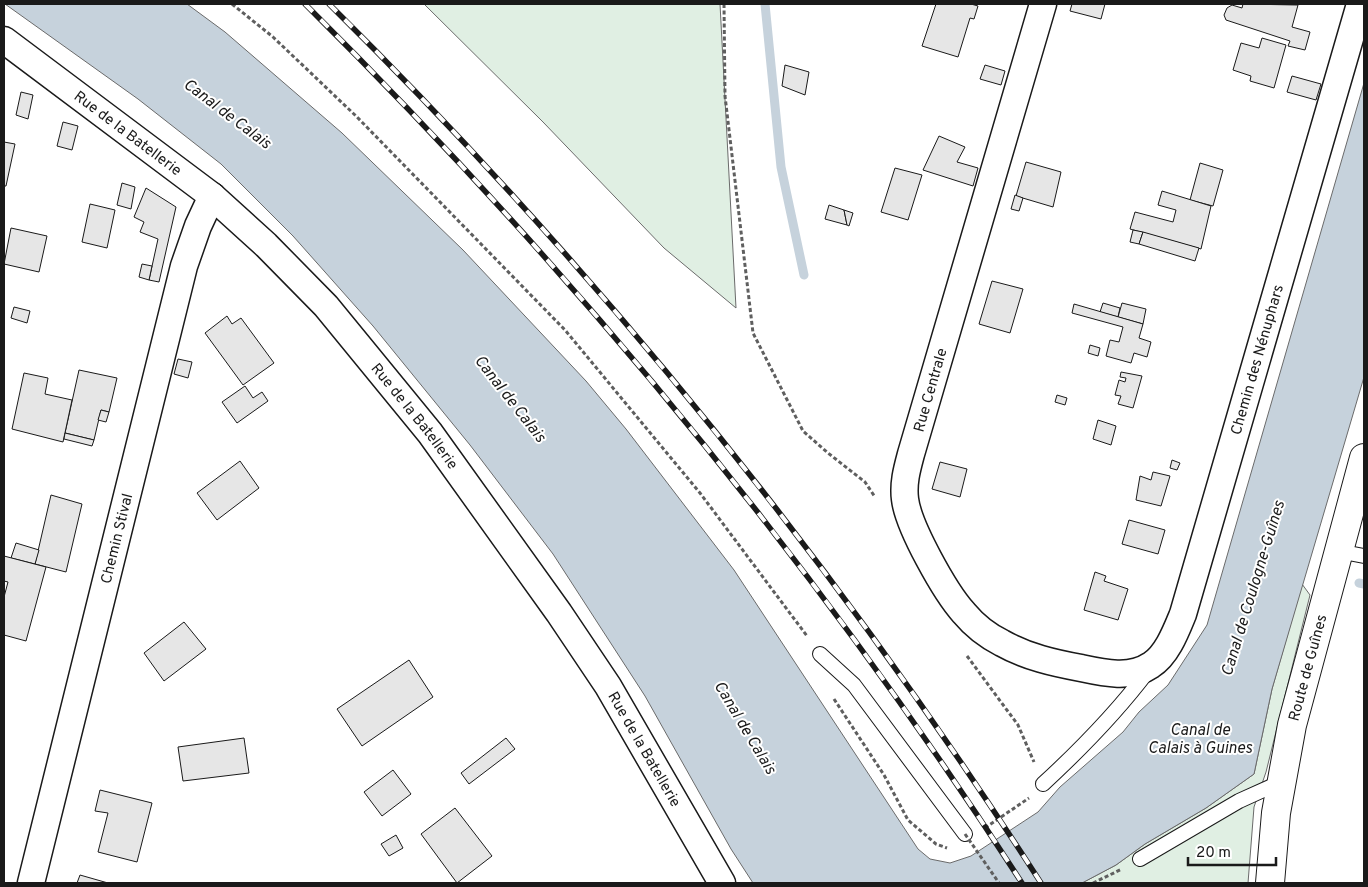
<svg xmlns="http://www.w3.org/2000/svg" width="1368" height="887" font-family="Overpass,sans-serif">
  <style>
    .green { fill: #e0efe3; stroke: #6a6a6a }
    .water { fill: #c6d2dc; stroke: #6a6a6a }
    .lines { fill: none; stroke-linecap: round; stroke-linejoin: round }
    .stream { stroke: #c6d2dc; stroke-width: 9 }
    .building { fill: #e6e6e6; stroke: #1a1a1a }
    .service-casing { stroke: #1a1a1a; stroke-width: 16 }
    .minor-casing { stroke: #1a1a1a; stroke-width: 29 }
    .secondary-casing { stroke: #1a1a1a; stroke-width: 30 }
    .path { stroke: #5f5f5f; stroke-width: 3; stroke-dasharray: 4 2.5; stroke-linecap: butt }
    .service { stroke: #fff; stroke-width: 14 }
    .minor { stroke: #fff; stroke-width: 26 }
    .secondary { stroke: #fff; stroke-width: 28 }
    .rail-casing { stroke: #1a1a1a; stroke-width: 5.5 }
    .rail { stroke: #fff; stroke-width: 4; stroke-dasharray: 11; stroke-linecap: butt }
    .path-bridge { stroke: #5f5f5f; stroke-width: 3; stroke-dasharray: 4 2.5; stroke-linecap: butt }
    .labels { text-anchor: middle; stroke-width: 4; stroke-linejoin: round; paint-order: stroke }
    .street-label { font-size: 15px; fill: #1a1a1a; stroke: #fff }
    .water-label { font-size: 16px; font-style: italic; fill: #1a1a1a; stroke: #fff }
  </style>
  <rect width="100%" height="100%" fill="#fff"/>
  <g class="green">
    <polygon points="424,4 720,4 736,308 664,248 543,122"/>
    <polygon points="1302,584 1310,595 1266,772 1254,807 1248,883 1082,883 1116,865 1145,844 1206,808 1254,774 1272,689"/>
  </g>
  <polygon class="water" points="5,4 187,4 225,32 342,133 463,250 586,381 626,429 734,570 918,849 930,859 950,863 971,856 1038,812 1060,787 1123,732 1139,712 1168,685 1207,625 1364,83 1364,377 1272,689 1254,774 1206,808 1145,844 1116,865 1082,883 753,883 731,849 645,696 553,554 470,445 373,326 293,236 221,164 138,99"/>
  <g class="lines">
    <g class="stream">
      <polyline points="765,4 781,167 804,275"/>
      <polyline points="1359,583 1364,584"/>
    </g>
  </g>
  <g class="building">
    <polygon points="936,4 971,4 978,6 974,19 970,18 958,57 922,46"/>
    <polygon points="1105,4 1101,19 1070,11 1072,4"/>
    <polygon points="1243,4 1298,5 1292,27 1310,32 1305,50 1288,46 1290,41 1226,20 1224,15 1227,8 1232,5 1242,8"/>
    <polygon points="1262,38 1286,45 1274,88 1250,81 1251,76 1233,70 1241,43 1259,48"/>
    <polygon points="785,65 809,72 805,95 782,86"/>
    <polygon points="985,65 1005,71 1001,85 980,79"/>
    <polygon points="1292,76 1321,84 1316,100 1287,92"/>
    <polygon points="21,92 33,95 28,119 16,115"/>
    <polygon points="63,122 78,126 72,150 57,146"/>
    <polygon points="939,136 965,147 957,162 978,168 973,186 923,170"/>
    <polygon points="4,142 15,144 6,186 4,186"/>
    <polygon points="1026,162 1061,172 1053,207 1016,196"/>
    <polygon points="1200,163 1223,170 1213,206 1190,200"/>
    <polygon points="895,168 922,175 908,220 881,212"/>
    <polygon points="122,183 135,187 131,209 117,205"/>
    <polygon points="146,188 176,207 159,282 149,280 158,239 140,232 144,222 134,217"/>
    <polygon points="1162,191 1211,206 1201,249 1130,229 1135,212 1173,222 1176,210 1158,205"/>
    <polygon points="1015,195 1023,198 1019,211 1011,209"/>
    <polygon points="90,204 115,210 107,248 82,242"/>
    <polygon points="829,205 844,210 847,225 825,219"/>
    <polygon points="844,210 853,213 849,226 847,225"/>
    <polygon points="11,228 47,236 39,272 4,264"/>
    <polygon points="1133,230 1143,232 1139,244 1130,242"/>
    <polygon points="1143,232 1199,248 1195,261 1139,244"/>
    <polygon points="142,264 152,266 149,280 139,277"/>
    <polygon points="992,281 1023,289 1010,333 979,324"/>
    <polygon points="1103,303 1120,308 1118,317 1100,312"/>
    <polygon points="1122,303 1146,309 1143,324 1118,317"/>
    <polygon points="1074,304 1143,324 1139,338 1151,342 1147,357 1134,353 1131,363 1106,356 1110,340 1119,342 1123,327 1072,313"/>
    <polygon points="14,307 30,311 27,323 11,318"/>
    <polygon points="227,316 232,324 241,318 274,363 243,385 205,333"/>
    <polygon points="1090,345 1100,348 1098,356 1088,353"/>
    <polygon points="178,359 192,362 188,378 174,374"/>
    <polygon points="79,370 117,378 109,412 101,410 94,440 65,433"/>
    <polygon points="1121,372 1142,376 1133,408 1118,404 1121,396 1115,395 1119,380 1125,382 1126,378 1120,377"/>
    <polygon points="24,373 48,378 45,394 72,400 63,442 12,429"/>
    <polygon points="245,386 253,398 262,392 268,401 237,423 222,402"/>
    <polygon points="1057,395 1067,398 1065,405 1055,402"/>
    <polygon points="101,410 109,412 106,422 98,420"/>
    <polygon points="1098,420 1116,426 1111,445 1093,439"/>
    <polygon points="65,433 94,440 92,446 64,439"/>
    <polygon points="1172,460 1180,463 1177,470 1170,468"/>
    <polygon points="240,461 259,488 217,520 197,493"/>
    <polygon points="940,462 967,469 960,497 932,489"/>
    <polygon points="1153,472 1170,476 1161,506 1136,500 1140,476 1151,480"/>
    <polygon points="51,495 82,504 66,572 35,564"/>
    <polygon points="1129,520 1165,530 1158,554 1122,544"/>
    <polygon points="16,543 39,550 35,564 11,558"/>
    <polygon points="4,556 46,567 26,641 4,635 4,597 8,582 4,581"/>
    <polygon points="1095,572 1106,576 1104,581 1128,589 1118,620 1084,610"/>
    <polygon points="184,622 206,649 164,681 144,653"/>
    <polygon points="409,660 433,697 362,746 337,709"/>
    <polygon points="244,738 249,773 183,781 178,747"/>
    <polygon points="506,738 515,749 469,784 461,773"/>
    <polygon points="393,770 411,794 382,816 364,792"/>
    <polygon points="100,790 152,803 137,862 98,852 108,813 95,811"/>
    <polygon points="455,808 492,856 457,883 421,834"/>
    <polygon points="396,835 403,848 389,856 381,844"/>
    <polygon points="80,875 108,883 77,883"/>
  </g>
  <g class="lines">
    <g class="service-casing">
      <g id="service">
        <polyline points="1338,551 1364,556"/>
        <polyline points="820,654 854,685 965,834"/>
        <path d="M1043 784C1081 749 1117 712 1148 671"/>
        <polyline points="1140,859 1239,801 1281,782"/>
      </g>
    </g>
    <g class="minor-casing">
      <g id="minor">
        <path id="s1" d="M1043 4 911 454C907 469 903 483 905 499 908 526 945 592 964 613 974 625 988 636 1002 643 1027 657 1054 663 1081 668 1104 673 1131 679 1151 665 1167 655 1176 631 1183 614L1360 4"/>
        <path id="s2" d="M4 40 212 196 266 245 326 306 430 433 559 613 608 686 722 883"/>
        <path id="s3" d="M31 883 184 266 198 226 212 196"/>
      </g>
    </g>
    <g class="secondary-casing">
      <g id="secondary">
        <path id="s4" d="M1270 883 1276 813 1292 725 1364 458"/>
      </g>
    </g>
    <g class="path">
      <polyline points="232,4 273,37 356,116 565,330 700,493 807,636"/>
      <polyline points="724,4 725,96 753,333 803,431 828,453 865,482 875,497"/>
      <polyline points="967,656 1018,725 1034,762"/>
      <polyline points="834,699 884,775 908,820 936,844 947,848"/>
      <polyline points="985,828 1029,798"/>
      <polyline points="1093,883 1122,869"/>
    </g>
    <use href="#service" class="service"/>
    <use href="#minor" class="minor"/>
    <use href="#secondary" class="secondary"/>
    <g class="rail-casing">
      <g id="rail">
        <path d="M305 4C574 271 816 564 1022 883"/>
        <path d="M329 4C597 269 837 566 1041 883"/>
      </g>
    </g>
    <use href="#rail" class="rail"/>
    <polyline class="path-bridge" points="965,834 999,883"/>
  </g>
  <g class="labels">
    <g class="street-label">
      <text dy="5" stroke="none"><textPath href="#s2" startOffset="155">Rue de la Batellerie</textPath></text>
      <text dy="5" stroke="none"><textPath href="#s1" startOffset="1174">Chemin des Nénuphars</textPath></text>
      <text transform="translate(930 390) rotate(-74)" y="5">Rue Centrale</text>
      <text dy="5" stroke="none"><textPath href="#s2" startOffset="560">Rue de la Batellerie</textPath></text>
      <text dy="5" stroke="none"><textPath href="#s3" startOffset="355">Chemin Stival</textPath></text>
      <text dy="5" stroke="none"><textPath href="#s4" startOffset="219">Route de Guînes</textPath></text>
      <text dy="5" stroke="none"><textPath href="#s2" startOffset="965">Rue de la Batellerie</textPath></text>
    </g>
    <g class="water-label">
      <text transform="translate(228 113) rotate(37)" y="6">Canal de Calais</text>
      <text transform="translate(511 398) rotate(52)" y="6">Canal de Calais</text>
      <text transform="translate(1252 588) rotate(-73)" y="6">Canal de Coulogne-Guînes</text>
      <text transform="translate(746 727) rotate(59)" y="6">Canal de Calais</text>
      <text x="1200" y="735">Canal de<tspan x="1200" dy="18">Calais à Guines</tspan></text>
    </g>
  </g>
  <rect width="1368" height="887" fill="none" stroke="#1a1a1a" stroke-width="10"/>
  <path d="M1188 857v8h88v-8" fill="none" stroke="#1a1a1a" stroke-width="2.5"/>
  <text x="1196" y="857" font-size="15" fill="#1a1a1a" stroke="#ffffff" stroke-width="4" paint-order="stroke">20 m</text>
</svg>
